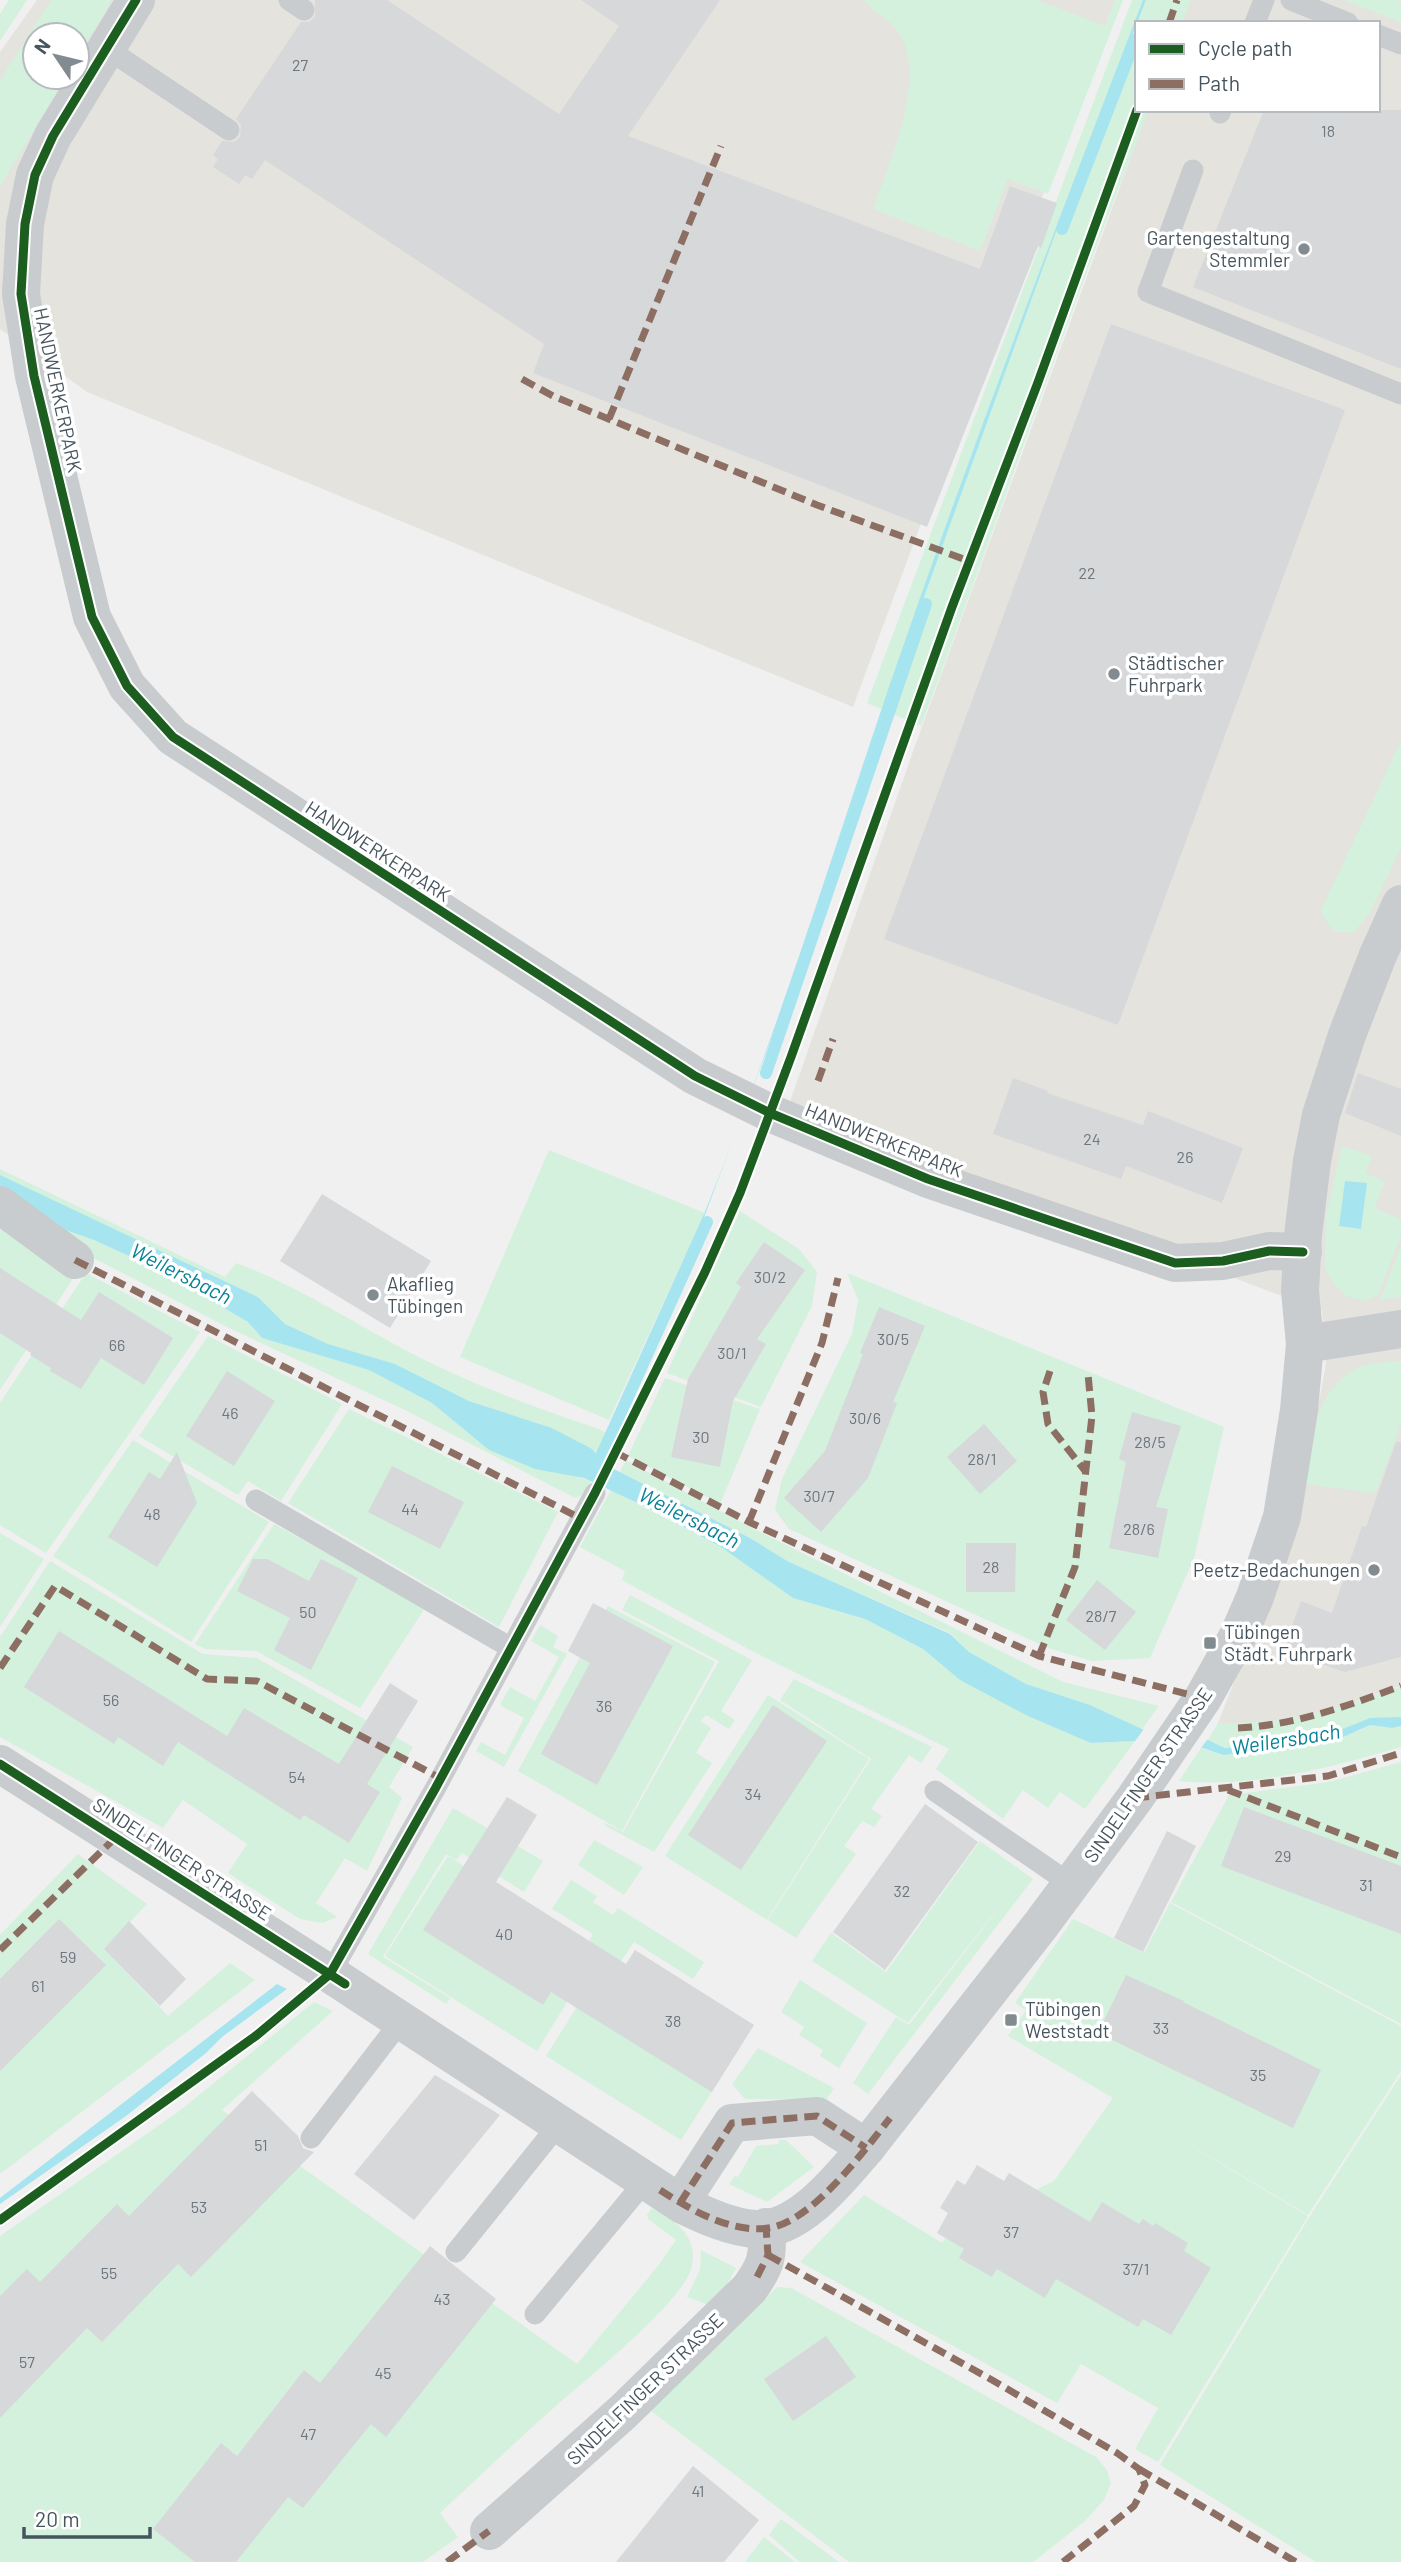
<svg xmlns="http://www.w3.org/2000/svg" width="1401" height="2562" font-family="Barlow,sans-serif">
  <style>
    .commercial { fill: #e5e3de; fill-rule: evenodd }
    .green { fill: #d3f1dd }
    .water { fill: #a6e5ef }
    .pier { fill: #f0f0f0 }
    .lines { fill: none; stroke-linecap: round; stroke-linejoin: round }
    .stream { stroke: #a6e5ef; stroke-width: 12 }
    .building { fill: #d7d8da }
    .service { stroke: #c9ccce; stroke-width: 21 }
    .minor { stroke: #c9ccce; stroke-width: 38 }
    .quiet { stroke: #8d6e63; stroke-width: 7; stroke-dasharray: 14 7; stroke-linecap: butt }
    .cycleway-casing { stroke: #fff; stroke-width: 13 }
    .cycleway { stroke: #1b5e20; stroke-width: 9 }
    .poi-dot { fill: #828b90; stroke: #fff; stroke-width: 2.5 }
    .labels { text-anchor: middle; stroke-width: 7; stroke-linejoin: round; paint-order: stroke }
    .number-label { font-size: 16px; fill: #6c767e }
    .poi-label { font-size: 19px; fill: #46545d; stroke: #fff; text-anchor: start }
    .street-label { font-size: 19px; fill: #46545d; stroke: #fff }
    .water-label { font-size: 21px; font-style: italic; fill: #088297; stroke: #fff }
  </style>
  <rect width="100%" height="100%" fill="#f0f0f0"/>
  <g class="commercial">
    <path d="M37 0H1115L853 707 87 392 0 329V52ZM35 35H77V77H35Z"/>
    <polygon points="1189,0 1401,0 1401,1685 1333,1710 1301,1718 1260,1723 1218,1723 1297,1521 1326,1364 1322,1311 787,1110 916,743 1148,110 1378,110 1378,23 1180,23"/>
  </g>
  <g class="green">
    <polygon points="9,0 27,0 0,41 0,14"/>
    <polygon points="51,0 112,0 77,58 77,35 35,35 35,77 66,77 0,186 0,80"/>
    <path d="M864 0H1037L1105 26 1115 0H1123L1048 194 1008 179 980 251 873 209C889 163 928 78 899 33 891 20 873 12 864 0Z"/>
    <path d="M1132 0H1191L1182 23H1137V110H1149C1068 314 998 521 921 726L867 703Z"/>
    <polygon points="1343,0 1396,0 1401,2 1401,22"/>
    <path d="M1401 741V848L1370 913 1354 932C1333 934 1329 929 1321 910Z"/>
    <polygon points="1342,1146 1372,1156 1365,1173 1385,1181 1375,1208 1401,1219 1401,1236 1378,1295 1362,1301 1346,1296 1334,1284 1325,1269 1326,1216"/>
    <polygon points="549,1150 705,1213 609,1420 460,1357"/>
    <path d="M0 1169 225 1277 236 1263C296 1285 350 1321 407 1351 468 1383 533 1407 599 1429L610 1435 598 1455 552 1428 469 1401 395 1364 328 1344 285 1324 258 1297 0 1176Z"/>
    <polygon points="740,1211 799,1249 817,1272 812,1306 761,1407 667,1373"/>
    <polygon points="0,1225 78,1271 0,1390"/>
    <polygon points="51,1225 94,1240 155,1268 248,1322 262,1338 369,1370 432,1403 489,1450 591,1481 584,1495 575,1498 407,1411 229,1328 80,1251"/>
    <polygon points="1401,1245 1401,1297 1380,1300"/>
    <polygon points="86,1273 200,1332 46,1553 0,1525 0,1403"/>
    <polygon points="847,1273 1224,1427 1194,1558 1150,1658 1092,1661 1048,1648 789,1529 775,1510 782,1479 852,1334 858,1300"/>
    <polygon points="208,1336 342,1404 281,1501 248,1481 238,1495 139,1436"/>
    <path d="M1401 1361V1424L1376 1493 1303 1484C1311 1439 1315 1386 1362 1366 1373 1362 1389 1362 1401 1361Z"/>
    <polygon points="665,1378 760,1409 720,1504 628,1456"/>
    <polygon points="349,1409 558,1512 499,1627 288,1503"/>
    <polygon points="133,1440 269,1522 191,1642 53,1556"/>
    <polygon points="626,1460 748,1526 1063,1682 1159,1706 1142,1729 1090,1705 1026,1684 969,1652 950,1633 789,1562 750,1538 620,1472"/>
    <polygon points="611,1490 721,1547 793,1598 865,1619 923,1649 960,1680 1091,1743 1135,1741 1085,1809 1060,1792 1048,1808 1023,1790 1003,1819 936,1769 949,1749 752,1651 622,1580 625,1571 580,1547"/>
    <polygon points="274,1524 425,1608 360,1708 256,1651 205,1649 195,1644"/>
    <polygon points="0,1533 44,1559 0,1627"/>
    <polygon points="50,1561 203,1654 257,1658 413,1747 389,1787 402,1798 367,1871 345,1858 316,1903 337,1917 323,1923 300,1919 228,1873 247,1844 183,1800 163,1828 0,1737 0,1637"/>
    <polygon points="630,1595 752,1660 721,1711 735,1720 729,1729 706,1715 701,1721 711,1728 696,1753 712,1763 654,1852 604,1825 605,1823 623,1832 719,1661 622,1610"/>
    <polygon points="608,1606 715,1662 622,1831 518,1771"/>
    <polygon points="540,1625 558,1636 553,1647 567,1654 504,1767 476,1751 481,1742 505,1755 524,1718 500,1705 510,1687 535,1701 559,1657 531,1641"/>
    <polygon points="794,1679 932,1747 921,1763 909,1755 871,1809 882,1816 874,1827 862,1821 844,1846 856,1854 796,1938 768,1920 871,1759 780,1700"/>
    <path d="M1401 1685V1717L1295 1742 1225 1748 1208 1740 1218 1723C1290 1723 1335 1712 1401 1685Z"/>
    <polygon points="768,1695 869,1759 767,1920 665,1856"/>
    <path d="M1370 1725 1392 1728 1401 1726V1747C1329 1768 1255 1788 1179 1781L1201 1748 1223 1755 1358 1731Z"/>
    <polygon points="1401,1762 1401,2024 1171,1902 1229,1795 1329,1782"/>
    <polygon points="453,1808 543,1861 524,1892 462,1853 456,1860 446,1854 383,1957 450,1998 446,2004 368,1954"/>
    <polygon points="594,1840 643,1867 624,1895 578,1865"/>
    <polygon points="980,1841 1033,1879 868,2094 853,2083 896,2017 909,2025 1017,1884 908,2023 812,1961 831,1933 886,1972"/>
    <polygon points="78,1854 147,1904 104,1949 168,2016 230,1963 255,1980 0,2174 0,1935"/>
    <polygon points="448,1856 599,1950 537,2051 385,1956"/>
    <polygon points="571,1880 597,1896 593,1902 613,1915 618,1908 704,1962 693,1979 634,1942 621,1961 589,1941 593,1934 552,1909"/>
    <polygon points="1170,1903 1401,2026 1401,2071 1308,2215 1138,2114 1308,2216 1158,2462 1135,2449 1158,2408 1081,2364 1057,2403 800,2262 864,2195 942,2243 951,2231 1054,2181 1113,2098 1008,2036 1026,2010 1015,2003 1073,1919 1144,1953"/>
    <polygon points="609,1956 744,2041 681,2140 546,2056"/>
    <polygon points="800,1980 867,2023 839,2068 820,2056 823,2050 799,2035 804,2027 781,2012"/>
    <path d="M314 2002 333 2011 222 2110 577 2364 658 2266 676 2240 648 2219 647 2215 652 2208C676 2222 700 2236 691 2269 682 2302 587 2379 557 2405 517 2440 479 2477 440 2513L458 2537 423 2562H0V2236L178 2112Z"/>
    <polygon points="758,2048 834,2088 826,2100 745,2099 732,2084"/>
    <polygon points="1401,2075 1401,2562 1316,2562 1160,2465 1310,2216"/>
    <polygon points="779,2140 786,2140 814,2167 767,2202 729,2184 735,2176 738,2177 756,2146 779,2144"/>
    <polygon points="701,2250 736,2268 715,2307 687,2297 700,2270"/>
    <polygon points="777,2287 791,2288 811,2299 1096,2457 1107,2470 1111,2483 1104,2500 1084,2522 1033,2562 849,2562 650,2410"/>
    <polygon points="781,2519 839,2562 800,2562 769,2535"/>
    <polygon points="764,2537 795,2562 745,2562"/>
  </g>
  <g class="water">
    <path d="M1143 0H1146L1058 226 894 680 784 1005 703 1220 596 1455 610 1467 750 1538 789 1562 950 1634 969 1652 1026 1684 1090 1705 1142 1729 1208 1740 1225 1748 1295 1742 1328 1735 1370 1718 1401 1717V1726L1392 1728 1370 1725 1334 1741 1223 1755 1203 1748 1135 1741 1091 1743 1028 1716 960 1680 923 1649 865 1619 793 1598 721 1547 648 1508 584 1478 535 1469 489 1450 432 1403 369 1370 262 1338 248 1322 155 1268 94 1240 51 1225 0 1195V1175L258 1297 285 1324 328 1344 395 1364 469 1401 552 1428 592 1449 596 1454C632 1376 670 1298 702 1219 774 1043 830 861 891 681 970 452 1056 226 1143 0Z"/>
    <polygon points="1345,1181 1367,1183 1361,1229 1339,1226"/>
    <polygon points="277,1984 287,1989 222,2037 206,2053 126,2116 0,2204 0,2198"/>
  </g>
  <polygon class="pier" points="1146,1726 1209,1737 1199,1751 1133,1744"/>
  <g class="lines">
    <g class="stream">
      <polyline points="1062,229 1135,40"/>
      <polyline points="766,1073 926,604"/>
      <polyline points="595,1470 707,1222"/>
    </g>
  </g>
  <g class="building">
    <polygon points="315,0 387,0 559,114 619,26 581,0 720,0 628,136 980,269 1010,186 1057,203 1041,248 1038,246 927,527 533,373 544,344 265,160 252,179 245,175 239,184 213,167 218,159 213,155 222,141 234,142 240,137 241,125 236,119 301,22 309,22 315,17"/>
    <polygon points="1264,110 1401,110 1401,369 1193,287"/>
    <polygon points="1111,324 1345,410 1118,1025 884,939"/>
    <polygon points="1358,1073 1401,1089 1401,1136 1345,1113"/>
    <polygon points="1013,1078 1048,1091 1047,1093 1143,1125 1148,1111 1243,1148 1222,1203 1126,1166 1121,1179 993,1134"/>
    <polygon points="322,1194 431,1261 390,1328 280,1261"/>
    <polygon points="764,1242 805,1270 757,1339 766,1344 733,1401 720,1467 671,1457 688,1379 741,1287 736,1283"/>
    <polygon points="0,1268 81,1320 99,1292 173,1338 144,1385 101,1358 81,1389 50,1371 51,1368 30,1355 31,1353 0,1333"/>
    <polygon points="879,1307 925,1326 893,1402 897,1403 868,1478 821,1532 784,1498 825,1451 863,1354 860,1353"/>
    <polygon points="227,1371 275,1401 234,1466 186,1436"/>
    <polygon points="1132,1412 1181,1426 1156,1507 1168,1509 1158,1558 1109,1548 1126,1462 1119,1459"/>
    <polygon points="984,1424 1017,1461 980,1494 947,1457"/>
    <polygon points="1396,1442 1401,1442 1401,1657 1345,1672 1283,1651 1301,1601 1332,1613 1362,1526 1366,1527"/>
    <polygon points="177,1452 197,1503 157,1567 108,1537 149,1472 160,1479"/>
    <polygon points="392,1466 464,1502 440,1549 368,1512"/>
    <polygon points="966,1543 1016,1543 1015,1592 966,1592"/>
    <polygon points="253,1559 267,1559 309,1581 321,1559 358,1578 311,1670 274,1650 290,1618 237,1591"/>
    <polygon points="1097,1580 1136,1612 1105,1650 1066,1620"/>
    <polygon points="593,1603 673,1646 597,1785 541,1754 590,1663 568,1651"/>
    <polygon points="59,1631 227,1736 244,1708 339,1764 390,1683 418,1701 367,1784 380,1792 349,1843 304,1815 300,1820 178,1742 163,1766 118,1737 114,1744 24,1687"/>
    <polygon points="773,1705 827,1741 741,1870 688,1835"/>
    <polygon points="507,1797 537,1815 496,1882 626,1964 635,1950 754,2025 712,2092 551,1992 543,2005 423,1930"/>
    <polygon points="925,1804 978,1842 885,1970 833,1932"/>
    <polygon points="1244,1807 1401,1866 1401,1934 1221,1866"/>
    <polygon points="1167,1831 1196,1846 1143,1952 1114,1938"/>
    <polygon points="59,1919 106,1965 0,2071 0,1979"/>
    <polygon points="129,1921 186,1979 160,2006 104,1949"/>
    <polygon points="1126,1975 1184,2001 1183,2002 1321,2070 1293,2128 1098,2033"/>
    <polygon points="435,2075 500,2115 414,2220 354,2174"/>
    <polygon points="252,2091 298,2136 303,2148 314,2152 191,2277 178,2264 102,2342 87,2328 0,2418 0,2296 27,2269 40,2282 117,2204 129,2216"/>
    <polygon points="977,2165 1004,2181 1009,2173 1090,2222 1102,2202 1139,2224 1143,2219 1153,2226 1155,2223 1188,2243 1184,2251 1211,2268 1171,2335 1143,2319 1138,2327 1056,2279 1045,2298 997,2269 992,2277 959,2258 964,2249 937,2233 948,2213 940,2208 957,2180 965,2185"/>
    <polygon points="430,2246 496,2299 386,2437 371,2424 303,2508 288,2497 236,2562 195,2562 153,2529 221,2443 237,2456 304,2370 320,2383"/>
    <polygon points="826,2336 856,2377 793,2421 764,2379"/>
    <polygon points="693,2466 759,2520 724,2562 616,2562"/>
  </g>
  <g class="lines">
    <g class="service">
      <polyline points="289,0 304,10"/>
      <polyline points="1291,0 1348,23"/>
      <polyline points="1255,23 1264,0"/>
      <polyline points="1378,35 1401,44"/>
      <polyline points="106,48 229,130"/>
      <polyline points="1220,113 1221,110"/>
      <polyline points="1193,170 1148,292 1401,394"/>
      <polyline points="256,1500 511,1648"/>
      <polyline points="935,1791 1072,1885"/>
      <polyline points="330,1974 435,1789 595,1493"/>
      <polyline points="311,2138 401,2021"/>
      <polyline points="456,2252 559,2124"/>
      <polyline points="535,2314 646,2180"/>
    </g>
    <g class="minor">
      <polyline points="136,0 53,136 35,175 25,224 21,294 34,376 92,617 127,686 173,737 695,1076 770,1113 928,1179 1175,1263 1223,1261 1269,1251 1303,1252"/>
      <polyline points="0,1205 75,1260"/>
      <polyline points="1305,1344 1401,1329"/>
      <path d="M0 1764 330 1974 683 2205C706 2216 730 2227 755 2229 799 2232 841 2177 866 2148L1040 1926 1135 1798 1203 1698 1239 1634 1255 1597 1282 1517 1299 1410 1305 1344 1300 1291 1303 1235 1312 1161 1321 1115 1347 1035 1378 955 1401 904"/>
      <polyline points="680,2203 732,2123 817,2116 866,2148"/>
      <path d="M489 2531 623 2412 749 2289C766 2266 769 2256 766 2227"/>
    </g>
    <g class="quiet">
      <polyline points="1169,23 1177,0"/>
      <polyline points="522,379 553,396 817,505 969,561"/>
      <polyline points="609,419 721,146"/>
      <polyline points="818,1081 833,1039"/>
      <polyline points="75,1260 580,1518"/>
      <polyline points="1050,1371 1043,1392 1048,1424 1086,1472"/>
      <polyline points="615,1452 749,1522 1039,1656 1203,1698"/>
      <polyline points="749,1522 822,1343 838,1278"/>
      <polyline points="1039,1656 1075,1567 1092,1416 1088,1374"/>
      <polyline points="0,1668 55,1586 207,1679 257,1681 440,1778"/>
      <path d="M1238 1728C1296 1725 1347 1706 1401 1686"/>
      <polyline points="1228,1790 1401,1857"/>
      <polyline points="1135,1798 1328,1776 1401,1753"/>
      <polyline points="0,1950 115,1838"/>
      <path d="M660 2190C691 2210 735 2236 774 2227 816 2216 864 2151 890 2118"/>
      <polyline points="680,2203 732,2123 817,2116 866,2148"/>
      <polyline points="768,2255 992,2380 1117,2453 1139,2469 1145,2485 1134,2506 1063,2562"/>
      <polyline points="757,2277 768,2255 766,2227"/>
      <polyline points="1139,2469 1296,2562"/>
      <polyline points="447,2562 489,2531"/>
    </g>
    <g class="cycleway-casing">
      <g id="cycleway">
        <polyline points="136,0 53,136 35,175 25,224 21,294 34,376 92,617 127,686 173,737 695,1076 770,1113 928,1179 1175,1263 1223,1261 1269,1251 1303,1252"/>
        <polyline points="0,1764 345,1984"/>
        <polyline points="0,2220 257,2035 330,1974 435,1789 595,1493 705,1272 740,1193 791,1057 952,607 1037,385 1137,110"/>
      </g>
    </g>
    <use href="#cycleway" class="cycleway"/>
  </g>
  <g class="poi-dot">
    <circle cx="1304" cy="249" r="7"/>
    <circle cx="1114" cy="674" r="7"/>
    <circle cx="373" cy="1295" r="7"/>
    <circle cx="1374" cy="1570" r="7"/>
    <rect x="1203" y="1636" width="14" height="14" rx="3.5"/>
    <rect x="1004" y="2013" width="14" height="14" rx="3.5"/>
  </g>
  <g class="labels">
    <g class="number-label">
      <text x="300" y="71">27</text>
      <text x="1328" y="137">18</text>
      <text x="1087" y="579">22</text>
      <text x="1092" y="1145">24</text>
      <text x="1185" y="1163">26</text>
      <text x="770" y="1283">30/2</text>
      <text x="893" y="1345">30/5</text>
      <text x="117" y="1351">66</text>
      <text x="732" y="1359">30/1</text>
      <text x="230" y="1419">46</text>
      <text x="865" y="1424">30/6</text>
      <text x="701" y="1443">30</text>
      <text x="1150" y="1448">28/5</text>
      <text x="982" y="1465">28/1</text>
      <text x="819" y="1502">30/7</text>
      <text x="410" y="1515">44</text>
      <text x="152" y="1520">48</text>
      <text x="1139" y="1535">28/6</text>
      <text x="991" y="1573">28</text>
      <text x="308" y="1618">50</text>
      <text x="1101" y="1622">28/7</text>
      <text x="111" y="1706">56</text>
      <text x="604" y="1712">36</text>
      <text x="297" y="1783">54</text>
      <text x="753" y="1800">34</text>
      <text x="1283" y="1862">29</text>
      <text x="1366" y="1891">31</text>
      <text x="902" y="1897">32</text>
      <text x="504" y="1940">40</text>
      <text x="68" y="1963">59</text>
      <text x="38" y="1992">61</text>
      <text x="673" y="2027">38</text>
      <text x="1161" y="2034">33</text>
      <text x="1258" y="2081">35</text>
      <text x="261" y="2151">51</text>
      <text x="199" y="2213">53</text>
      <text x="1011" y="2238">37</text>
      <text x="1136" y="2275">37/1</text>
      <text x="109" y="2279">55</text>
      <text x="442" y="2305">43</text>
      <text x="27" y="2368">57</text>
      <text x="383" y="2379">45</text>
      <text x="308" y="2440">47</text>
      <text x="698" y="2497">41</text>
    </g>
    <g class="poi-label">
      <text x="1290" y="245" text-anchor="end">Gartengestaltung<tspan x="1290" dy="22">Stemmler</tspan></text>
      <text x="1128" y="670">Städtischer<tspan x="1128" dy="22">Fuhrpark</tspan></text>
      <text x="387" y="1291">Akaflieg<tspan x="387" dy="22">Tübingen</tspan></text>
      <text x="1360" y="1577" text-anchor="end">Peetz-Bedachungen</text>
      <text x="1224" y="1639">Tübingen<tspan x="1224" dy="22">Städt. Fuhrpark</tspan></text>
      <text x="1025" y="2016">Tübingen<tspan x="1025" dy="22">Weststadt</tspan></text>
    </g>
    <g class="street-label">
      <text transform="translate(58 390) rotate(78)" y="7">HANDWERKERPARK</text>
      <text transform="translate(378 851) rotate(33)" y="7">HANDWERKERPARK</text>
      <text transform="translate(884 1140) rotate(22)" y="7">HANDWERKERPARK</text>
      <text transform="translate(1148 1775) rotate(-55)" y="7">SINDELFINGER STRASSE</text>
      <text transform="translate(182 1859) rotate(33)" y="7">SINDELFINGER STRASSE</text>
      <text transform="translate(645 2389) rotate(-44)" y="7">SINDELFINGER STRASSE</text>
    </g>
    <g class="water-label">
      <text transform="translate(181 1274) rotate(27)" y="7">Weilersbach</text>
      <text transform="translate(689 1518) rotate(27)" y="7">Weilersbach</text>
      <text transform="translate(1286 1740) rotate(-9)" y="7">Weilersbach</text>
    </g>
  </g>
  <rect x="1135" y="21" width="245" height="91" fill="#ffffff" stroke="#b5bbbe" stroke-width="2"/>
  <rect x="1149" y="44" width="35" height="10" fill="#1b5e20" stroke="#b5bbbe" stroke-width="2"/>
  <text x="1198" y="56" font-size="21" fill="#46545d">Cycle path</text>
  <rect x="1149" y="79" width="35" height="10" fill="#8d6e63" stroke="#b5bbbe" stroke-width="2"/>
  <text x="1198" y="91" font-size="21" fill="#46545d">Path</text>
  <g transform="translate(56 56) rotate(305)"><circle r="33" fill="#ffffff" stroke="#b5bbbe" stroke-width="2"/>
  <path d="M0-5L12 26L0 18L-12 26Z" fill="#828b90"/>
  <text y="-10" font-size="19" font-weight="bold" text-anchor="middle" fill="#46545d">N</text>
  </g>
  <path d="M24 2527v10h126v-10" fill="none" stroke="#46545d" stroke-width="3.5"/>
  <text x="35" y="2527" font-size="21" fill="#46545d" stroke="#ffffff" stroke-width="5" paint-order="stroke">20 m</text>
</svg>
